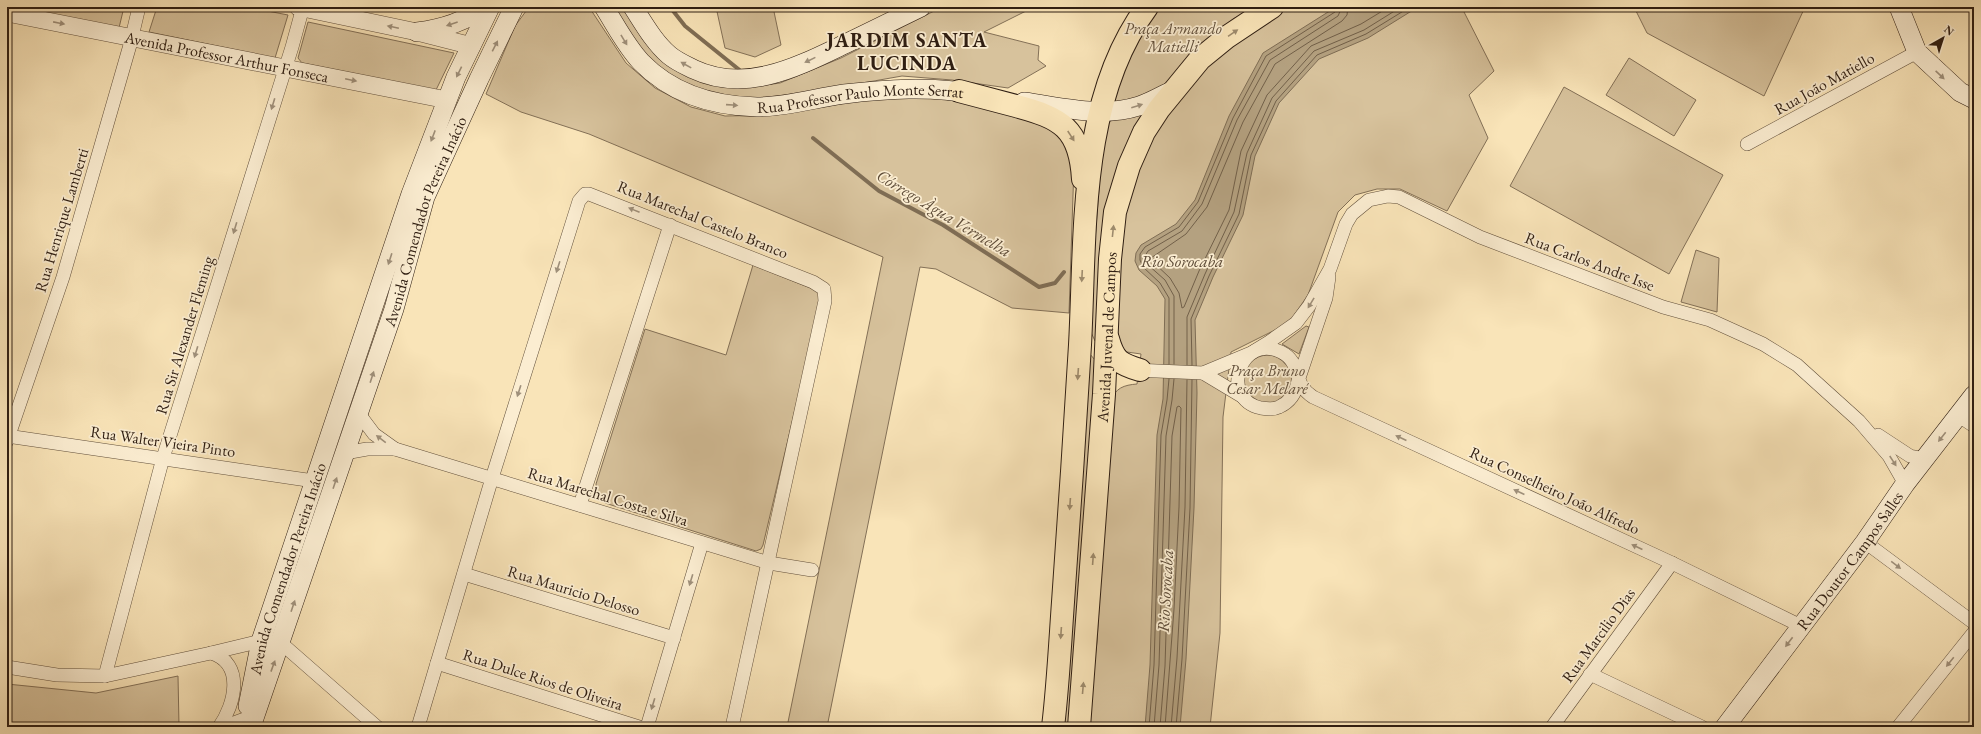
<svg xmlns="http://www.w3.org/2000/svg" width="1981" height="734" font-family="'EB Garamond',serif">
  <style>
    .green { fill: #d7c29c; stroke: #837057 }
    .water { fill: #b4a180; stroke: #7f6d54 }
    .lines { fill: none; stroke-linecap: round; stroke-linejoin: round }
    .shore { stroke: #726049; stroke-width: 1 }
    .stream { stroke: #7f6d54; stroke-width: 4 }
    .minor-casing { stroke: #62503c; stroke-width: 14 }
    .tertiary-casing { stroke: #62503c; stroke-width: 18 }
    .secondary-casing { stroke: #2f1e12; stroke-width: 20 }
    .trunk-casing { stroke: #2f1e12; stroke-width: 24 }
    .minor { stroke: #fbedd1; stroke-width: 13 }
    .tertiary { stroke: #fbedd1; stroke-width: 17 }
    .secondary { stroke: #fbedd1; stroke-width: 19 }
    .trunk { stroke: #f9e4b8; stroke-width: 22 }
    .oneway { fill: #9f907b }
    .oneway2 { fill: #9e8b6d }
    .labels { text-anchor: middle; stroke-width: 3.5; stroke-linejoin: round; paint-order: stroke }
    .park-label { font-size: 16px; font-style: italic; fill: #614f3b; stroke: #fbedd1 }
    .street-label { font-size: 16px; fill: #2f1e12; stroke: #fbedd1 }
    .water-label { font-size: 17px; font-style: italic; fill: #5e4c38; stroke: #fbedd1 }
    .district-label { font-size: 20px; font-weight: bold; letter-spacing: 1px; fill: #2f1e12; stroke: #fbedd1 }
  </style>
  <rect width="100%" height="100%" fill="#f9e4b8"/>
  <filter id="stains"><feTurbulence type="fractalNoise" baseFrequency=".005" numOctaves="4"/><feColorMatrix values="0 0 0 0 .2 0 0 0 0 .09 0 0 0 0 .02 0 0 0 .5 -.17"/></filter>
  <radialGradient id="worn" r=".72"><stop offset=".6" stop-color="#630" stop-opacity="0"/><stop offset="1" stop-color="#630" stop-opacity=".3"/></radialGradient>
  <g class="green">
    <polygon points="7,7 124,7 118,32"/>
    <polygon points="157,7 247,7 288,15 275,58 149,32"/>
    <polygon points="529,7 589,7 626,63 655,88 691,107 725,116 776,115 886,96 939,98 974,105 1045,125 1067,145 1074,166 1069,313 1012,308 936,269 920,267 827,727 787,727 883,257 589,134 521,112 486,94 515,26"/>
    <polygon points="610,7 622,7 646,42 752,87 780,83 841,58 942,7 1034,7 984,32 1039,46 1038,60 1046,66 1008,88 952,80 902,76 823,90 761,98 729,99 701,93 653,65"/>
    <polygon points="716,7 773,7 781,45 755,57 725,48"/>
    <polygon points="1156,7 1256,7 1233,19 1210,38 1170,83 1144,97 1113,104 1119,79"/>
    <path d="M1290 7H1467L1463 10 1494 71 1469 95 1488 138 1447 211 1400 189H1377L1355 195 1338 212 1308 295 1292 318 1283 326 1231 352 1223 417 1220 633 1210 727H1086L1097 642 1111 401C1115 388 1124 385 1137 384L1141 354 1127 352 1117 343 1118 289 1124 208 1149 135 1178 97 1222 53 1255 29Z"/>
    <polygon points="1634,7 1805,7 1764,96 1647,33"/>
    <polygon points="308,22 454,53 436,90 302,63 298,58"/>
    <polygon points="1629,58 1696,100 1674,136 1606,95"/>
    <polygon points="1564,87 1723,175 1669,274 1510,186"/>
    <polygon points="1146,112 1096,340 1095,341 1090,330 1089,318 1101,163 1107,122"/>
    <polygon points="1696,250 1719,258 1717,312 1681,302"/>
    <polygon points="753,265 818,291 821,300 763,545 761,549 756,551 605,503 597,495 596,484 645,329 726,355"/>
    <polygon points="1306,326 1309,327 1299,354 1282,344"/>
    <polygon points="1089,353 1095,360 1072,727 1060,727"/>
    <circle cx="1268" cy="379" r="24"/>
    <polygon points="178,676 179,726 177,727 7,727 7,684 96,693"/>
  </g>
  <polygon class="water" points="1336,7 1418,7 1368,38 1319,59 1279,103 1255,156 1243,215 1213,277 1195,320 1197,393 1194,508 1186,659 1180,727 1145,727 1150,665 1157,435 1163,399 1165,299 1157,286 1139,270 1135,261 1136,253 1141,245 1176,224 1195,200 1229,116 1263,53"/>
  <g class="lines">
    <g class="shore">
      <polyline points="1348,7 1347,15 1342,21 1275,64 1243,122 1207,207 1186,234 1151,258 1152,261 1170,278 1179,293 1182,308 1184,307 1199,271 1229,210 1241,151 1267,95 1311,46 1361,24 1389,7"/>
      <polyline points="1169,364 1169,298 1160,283 1143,267 1140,260 1140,254 1145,247 1179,227 1198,202 1233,118 1266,56 1335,12 1337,7"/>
      <polyline points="1174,364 1174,296 1165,280 1147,264 1145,256 1148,251 1182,231 1202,204 1237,120 1270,60 1338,16 1342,7"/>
      <polyline points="1187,365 1187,317 1205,274 1234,212 1247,153 1272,98 1314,51 1364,30 1401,7"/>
      <polyline points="1192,365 1191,319 1209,276 1239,214 1251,155 1276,101 1317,55 1366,34 1410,7"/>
      <polyline points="1149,727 1154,665 1161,435 1167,400 1169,379"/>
      <polyline points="1154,727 1159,665 1166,436 1172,400 1174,379"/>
      <polyline points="1160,727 1165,666 1172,436 1177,407 1179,406 1181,408 1179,507 1174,609 1165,727"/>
      <polyline points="1171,727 1177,658 1185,507 1187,380"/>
      <polyline points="1176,727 1182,659 1190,508 1192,380"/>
    </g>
    <g class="stream">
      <polyline points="670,7 685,26 742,72"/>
      <polyline points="813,138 879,191 943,225 1039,287 1055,283 1064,272"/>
      <polyline points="63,727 141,725"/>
    </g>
    <g class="minor-casing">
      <g id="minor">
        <polyline points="1747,144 1917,52"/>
        <path d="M1329 277 1326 298 1298 381C1296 393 1290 402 1279 407 1273 410 1267 409 1261 408 1218 399 1241 332 1281 352 1303 363 1291 383 1313 397L1672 563 1801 626"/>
        <polyline points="1134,370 1203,373 1251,353 1269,342 1296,323 1309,306 1330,269 1346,224 1352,214 1369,200 1388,196 1399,197 1480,237 1663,307 1710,320 1763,344 1797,365 1859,421 1889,456 1905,484"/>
        <polyline points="1203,373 1243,397"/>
        <polyline points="1959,416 1974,426"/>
        <polyline points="1878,435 1910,456 1925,459"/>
        <polyline points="7,436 314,481"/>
        <polyline points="7,441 63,277 130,45 139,7"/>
        <polyline points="395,449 769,563 812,570"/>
        <polyline points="345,453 367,449 395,449 374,434 359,414"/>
        <polyline points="580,505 670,225"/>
        <polyline points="1865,542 1974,623"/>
        <polyline points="464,574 674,638"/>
        <polyline points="211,653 261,641 281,643 377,727"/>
        <polyline points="437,663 639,727"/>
        <path d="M7 667 57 675 105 676 211 653C245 663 235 705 219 727"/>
        <polyline points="1590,674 1702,727"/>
        <polyline points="105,676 163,458 292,47 303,7"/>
        <polyline points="223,727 255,715"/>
        <polyline points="418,727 492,478 579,201 585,194 589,194 813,282 824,289 825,301 732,727"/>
        <polyline points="647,727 702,543"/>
        <polyline points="1552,727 1672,563"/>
        <polyline points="1898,727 1974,632"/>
      </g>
    </g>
    <g class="tertiary-casing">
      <g id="tertiary">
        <polyline points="298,7 417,32 472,46"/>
        <path id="s1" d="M7 13 447 100"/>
      </g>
    </g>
    <g class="secondary-casing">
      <g id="secondary">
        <path id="s2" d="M604 7C616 26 626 46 641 62 672 94 714 106 757 107 786 107 815 98 844 94 887 89 930 86 974 94"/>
        <path d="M633 7C644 24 654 42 669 55 676 61 685 65 693 69 746 94 797 67 845 44 870 32 896 19 921 7"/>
        <polyline points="1899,7 1917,52 1960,92 1974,99"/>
        <path d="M417 32C441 29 465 22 484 7"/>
        <path d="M1024 102C1062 107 1101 118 1139 106 1152 102 1164 94 1176 89"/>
        <path id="s3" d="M248 706 261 641 411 194 456 77 490 7"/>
        <path id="s4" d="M251 727 394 309 425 197 479 79 514 7"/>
        <path id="s5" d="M1725 727 1865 542 1905 484 1974 395"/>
      </g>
    </g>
    <g class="trunk-casing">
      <g id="trunk">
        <path d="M959 91C978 96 997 101 1016 106 1061 118 1080 128 1083 179"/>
        <path d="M1108 339C1114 361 1120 364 1140 370"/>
        <path d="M1053 727C1058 686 1060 644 1063 602 1069 516 1075 431 1080 345 1086 234 1078 100 1147 7"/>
        <path id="s6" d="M1079 727 1104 394 1110 259 1115 212 1129 166 1144 132 1159 109 1200 59 1227 37 1272 7"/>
      </g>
    </g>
    <use href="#minor" class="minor"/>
    <use href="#tertiary" class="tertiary"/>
    <use href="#secondary" class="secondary"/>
    <use href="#trunk" class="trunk"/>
  </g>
  <defs><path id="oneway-solid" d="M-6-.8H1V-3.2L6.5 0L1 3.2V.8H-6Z"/></defs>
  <g class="oneway">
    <use href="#oneway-solid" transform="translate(59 23) rotate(11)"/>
    <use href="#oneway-solid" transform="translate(452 24) rotate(161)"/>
    <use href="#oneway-solid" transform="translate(393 27) rotate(-168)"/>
    <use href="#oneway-solid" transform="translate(624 40) rotate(59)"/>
    <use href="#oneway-solid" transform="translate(495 46) rotate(-63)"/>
    <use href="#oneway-solid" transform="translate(810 60) rotate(154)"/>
    <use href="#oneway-solid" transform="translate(686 65) rotate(-151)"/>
    <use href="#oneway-solid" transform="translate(459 72) rotate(116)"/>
    <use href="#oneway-solid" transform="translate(1940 75) rotate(43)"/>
    <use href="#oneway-solid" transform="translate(351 80) rotate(12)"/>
    <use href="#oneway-solid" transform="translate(273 104) rotate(107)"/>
    <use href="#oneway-solid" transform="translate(732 105) rotate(4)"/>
    <use href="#oneway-solid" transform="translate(1137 106) rotate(-17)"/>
    <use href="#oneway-solid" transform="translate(433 136) rotate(111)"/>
    <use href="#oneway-solid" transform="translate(634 210) rotate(-158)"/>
    <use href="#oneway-solid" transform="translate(235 228) rotate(107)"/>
    <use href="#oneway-solid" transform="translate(390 259) rotate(108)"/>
    <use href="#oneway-solid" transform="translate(558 267) rotate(108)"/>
    <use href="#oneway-solid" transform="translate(1311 303) rotate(121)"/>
    <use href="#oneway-solid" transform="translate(196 352) rotate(107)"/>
    <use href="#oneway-solid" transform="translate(372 377) rotate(-72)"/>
    <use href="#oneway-solid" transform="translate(519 391) rotate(108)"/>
    <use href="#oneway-solid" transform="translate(1942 437) rotate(128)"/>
    <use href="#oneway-solid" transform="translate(1401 438) rotate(-155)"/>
    <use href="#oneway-solid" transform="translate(381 439) rotate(-143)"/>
    <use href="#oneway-solid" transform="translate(1893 461) rotate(57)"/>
    <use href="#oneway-solid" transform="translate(335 483) rotate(-71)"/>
    <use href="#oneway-solid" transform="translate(1519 492) rotate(-155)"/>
    <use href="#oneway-solid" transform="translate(1637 547) rotate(-155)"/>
    <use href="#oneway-solid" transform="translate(1896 565) rotate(37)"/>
    <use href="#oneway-solid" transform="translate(691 580) rotate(107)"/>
    <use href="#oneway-solid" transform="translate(293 606) rotate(-71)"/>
    <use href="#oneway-solid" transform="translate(1789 642) rotate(127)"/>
    <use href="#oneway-solid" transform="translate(1950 662) rotate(129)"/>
    <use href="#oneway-solid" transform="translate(273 666) rotate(-70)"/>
    <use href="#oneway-solid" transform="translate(653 704) rotate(107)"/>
  </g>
  <g class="oneway2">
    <use href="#oneway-solid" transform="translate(1233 33) rotate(-34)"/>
    <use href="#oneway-solid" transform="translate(1071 136) rotate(57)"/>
    <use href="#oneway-solid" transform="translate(1113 231) rotate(-84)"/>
    <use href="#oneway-solid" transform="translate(1082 276) rotate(93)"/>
    <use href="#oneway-solid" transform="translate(1078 374) rotate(94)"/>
    <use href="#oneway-solid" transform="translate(1070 504) rotate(94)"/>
    <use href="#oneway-solid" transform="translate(1093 559) rotate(-86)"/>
    <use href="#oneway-solid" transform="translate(1061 633) rotate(94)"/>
    <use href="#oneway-solid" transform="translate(1083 688) rotate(-85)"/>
  </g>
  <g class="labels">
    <g class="park-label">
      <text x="1173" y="34">Praça Armando<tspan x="1173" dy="18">Matielli</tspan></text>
      <text x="1267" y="376">Praça Bruno<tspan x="1267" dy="18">Cesar Melaré</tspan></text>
    </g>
    <g class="street-label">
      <text dy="6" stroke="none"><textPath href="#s1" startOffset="224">Avenida Professor Arthur Fonseca</textPath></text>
      <text transform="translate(1824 83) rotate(-29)" y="6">Rua João Matiello</text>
      <text dy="6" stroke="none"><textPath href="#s2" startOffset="298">Rua Professor Paulo Monte Serrat</textPath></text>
      <text transform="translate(703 219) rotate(22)" y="6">Rua Marechal Castelo Branco</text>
      <text transform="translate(61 220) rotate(-73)" y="6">Rua Henrique Lamberti</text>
      <text dy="6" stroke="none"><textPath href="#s4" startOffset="535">Avenida Comendador Pereira Inácio</textPath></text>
      <text transform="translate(1590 261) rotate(21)" y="6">Rua Carlos Andre Isse</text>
      <text transform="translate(184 335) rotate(-73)" y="6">Rua Sir Alexander Fleming</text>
      <text dy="6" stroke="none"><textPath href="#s6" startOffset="391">Avenida Juvenal de Campos</textPath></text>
      <text transform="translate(163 441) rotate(8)" y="6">Rua Walter Vieira Pinto</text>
      <text transform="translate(1555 490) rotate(25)" y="6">Rua Conselheiro João Alfredo</text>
      <text transform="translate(608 496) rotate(17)" y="6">Rua Marechal Costa e Silva</text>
      <text dy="6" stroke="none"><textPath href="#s5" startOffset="208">Rua Doutor Campos Salles</textPath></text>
      <text dy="6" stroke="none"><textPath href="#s3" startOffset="143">Avenida Comendador Pereira Inácio</textPath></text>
      <text transform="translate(574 590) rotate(17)" y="6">Rua Mauricio Delosso</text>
      <text transform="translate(1598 635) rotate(-54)" y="6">Rua Marcilio Dias</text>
      <text transform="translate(543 679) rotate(18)" y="6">Rua Dulce Rios de Oliveira</text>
    </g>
    <g class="water-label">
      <text transform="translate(944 213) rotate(31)" y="6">Córrego Àgua Vermelha</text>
      <text x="1182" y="267">Rio Sorocaba</text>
      <text transform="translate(1165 591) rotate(-87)" y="6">Rio Sorocaba</text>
    </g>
    <g class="district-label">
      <text x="907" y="47">JARDIM SANTA<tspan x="907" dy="23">LUCINDA</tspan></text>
    </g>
  </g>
  <rect width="1981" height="734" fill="none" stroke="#f9e4b8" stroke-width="24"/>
  <rect x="8" y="8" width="1965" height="718" fill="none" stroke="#2f1e12" stroke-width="2"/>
  <rect x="12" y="12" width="1957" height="710" fill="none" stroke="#2f1e12"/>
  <g transform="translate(1943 38) rotate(39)" stroke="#fbedd1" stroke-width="3" paint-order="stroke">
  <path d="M0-3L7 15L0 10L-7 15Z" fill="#2f1e12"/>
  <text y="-6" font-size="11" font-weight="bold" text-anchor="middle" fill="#2f1e12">N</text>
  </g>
  <rect width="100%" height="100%" filter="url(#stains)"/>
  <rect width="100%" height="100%" fill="url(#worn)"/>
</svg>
